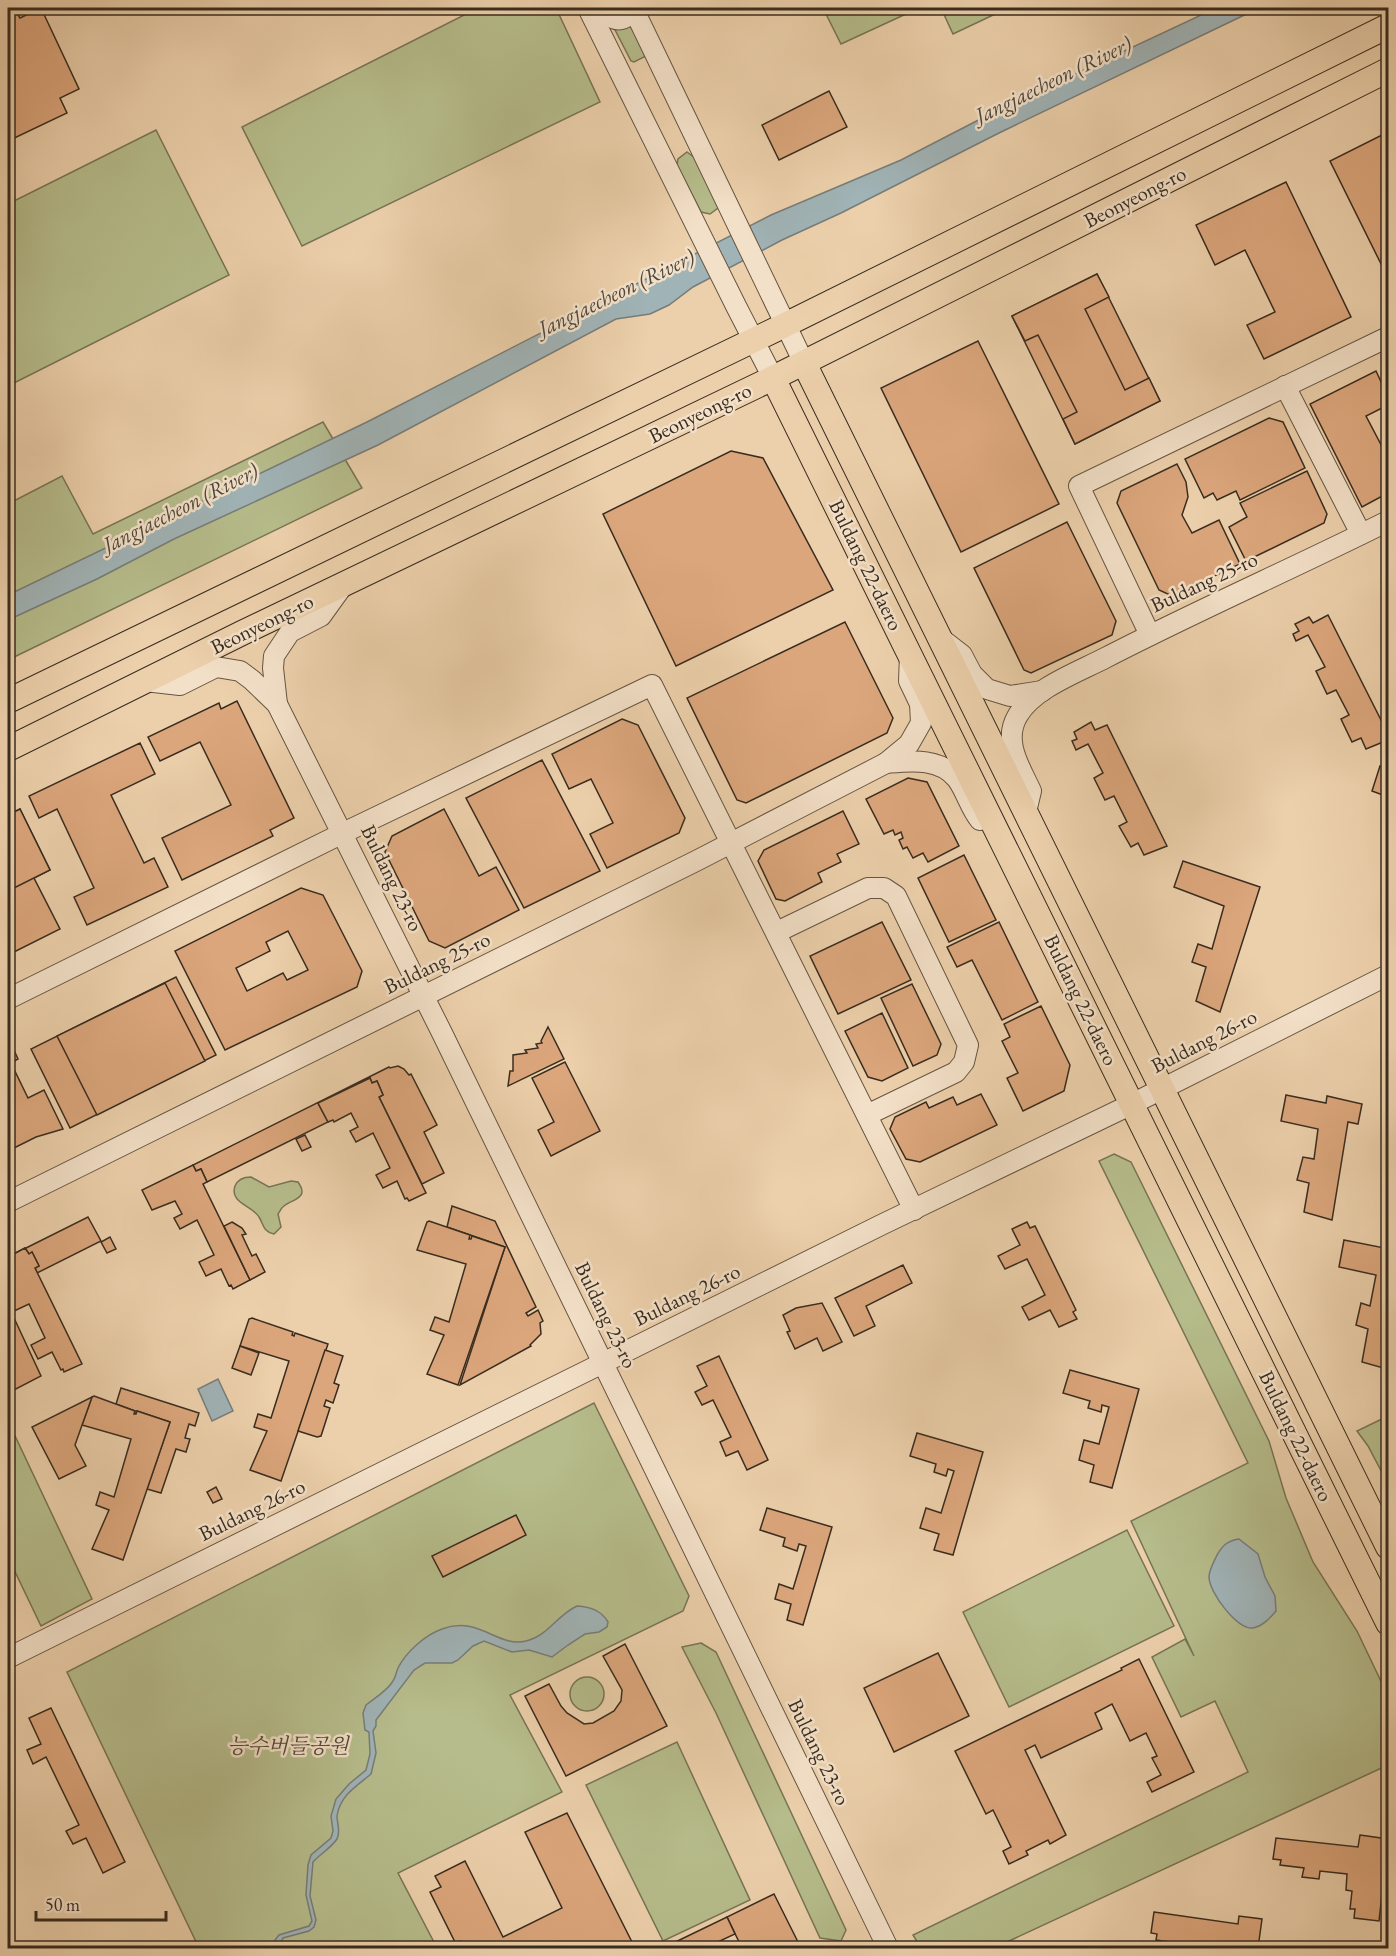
<svg xmlns="http://www.w3.org/2000/svg" width="1396" height="1956" font-family="'EB Garamond','Noto Serif KR',serif">
  <style>
    .green { fill: #b6bc8b; stroke: #787455; stroke-width: 1.5 }
    .water { fill: #a0b3b6; stroke: #777d7a; stroke-width: 1.5 }
    .building { fill: #dca67c; stroke: #392c1f; stroke-width: 1.5; fill-rule: evenodd }
    .lines { fill: none; stroke-linecap: round; stroke-linejoin: round }
    .minor-casing { stroke: #665542; stroke-width: 22 }
    .major-casing { stroke: #392c1f; stroke-width: 26 }
    .minor { stroke: #f3e0c8; stroke-width: 20 }
    .major { stroke: #ecd0ab; stroke-width: 24 }
    .labels { text-anchor: middle; stroke-width: 5; stroke-linejoin: round; paint-order: stroke }
    .street-label { font-size: 21px; fill: #392c1f; stroke: #f3e0c8 }
    .park-label { font-size: 21px; font-style: italic; fill: #524935; stroke: #f3e0c8 }
    .water-label { font-size: 22px; font-style: italic; fill: #4e473d; stroke: #f3e0c8 }
  </style>
  <rect width="100%" height="100%" fill="#ecd0ab"/>
  <filter id="stains"><feTurbulence type="fractalNoise" baseFrequency=".00333" numOctaves="4"/><feColorMatrix values="0 0 0 0 .2 0 0 0 0 .09 0 0 0 0 .02 0 0 0 .5 -.17"/></filter>
  <radialGradient id="worn" r=".72"><stop offset=".6" stop-color="#630" stop-opacity="0"/><stop offset="1" stop-color="#630" stop-opacity=".3"/></radialGradient>
  <g class="green">
    <polygon points="478,8 556,8 600,102 302,246 242,127"/>
    <polygon points="823,8 919,8 841,44"/>
    <polygon points="941,8 1008,8 953,34"/>
    <polygon points="610,20 632,22 646,56 634,62 631,61"/>
    <polygon points="156,130 229,275 8,386 8,204"/>
    <polygon points="687,152 695,158 718,203 718,208 710,214 701,212 677,165 678,159"/>
    <polygon points="323,422 362,488 8,660 8,504 62,476 93,534"/>
    <polygon points="1114,1154 1131,1162 1269,1441 1286,1498 1313,1562 1357,1631 1388,1696 1388,1765 994,1948 921,1948 913,1935 1248,1772 1215,1701 1181,1717 1152,1657 1185,1639 1194,1656 1131,1521 1248,1463 1099,1161"/>
    <path d="M251 1177 269 1187 291 1181 298 1182C310 1199 292 1199 284 1206 281 1208 280 1211 278 1214L281 1227 274 1234C263 1232 264 1225 259 1217 253 1206 229 1203 235 1186 238 1179 245 1177 251 1177Z"/>
    <polygon points="594,1403 689,1596 683,1611 510,1695 562,1792 398,1873 437,1948 199,1948 67,1672"/>
    <polygon points="1388,1416 1388,1484 1368,1446 1357,1431"/>
    <polygon points="8,1421 92,1599 41,1626 8,1557"/>
    <polygon points="1127,1530 1174,1626 1009,1707 963,1612"/>
    <polygon points="701,1643 716,1652 846,1930 841,1941 820,1938 716,1713 682,1647"/>
    <circle cx="587" cy="1694" r="17"/>
    <polygon points="677,1742 750,1900 663,1941 586,1785"/>
  </g>
  <g class="water">
    <polygon points="1216,8 1259,8 1001,132 841,213 782,240 693,287 669,305 650,314 616,319 378,445 174,539 97,579 8,620 8,595 367,422 771,215 901,160 992,113"/>
    <polygon points="218,1379 233,1411 212,1421 198,1389"/>
    <path d="M1239 1539 1258 1554 1265 1577 1275 1596 1276 1611C1270 1618 1263 1626 1253 1628 1237 1630 1209 1592 1209 1577 1209 1570 1214 1562 1217 1555 1223 1545 1227 1541 1239 1539Z"/>
    <path d="M577 1606C590 1607 601 1610 608 1622L607 1627 599 1632 585 1634 568 1645 552 1657 529 1650 512 1652 484 1641 473 1646 458 1660 452 1663H425L414 1670 376 1720V1726L373 1731 376 1753 371 1774C357 1786 340 1795 337 1816 337 1824 341 1832 337 1839 331 1848 320 1854 313 1862L310 1896 316 1920 314 1927 309 1931 283 1938 278 1948H274L275 1940 279 1935 309 1926 312 1921 306 1895 308 1865 311 1855 331 1838 333 1831 331 1816 336 1799 349 1784 366 1770 370 1754 369 1732 365 1730 363 1713 366 1705C375 1698 387 1691 393 1681 396 1677 396 1672 398 1668 406 1652 425 1635 442 1629 478 1615 498 1648 526 1641 548 1636 557 1615 577 1606Z"/>
  </g>
  <g class="building">
    <polygon points="8,8 14,8 20,18 41,8 79,89 60,98 67,113 8,141"/>
    <polygon points="829,91 847,127 779,160 762,125"/>
    <polygon points="1388,132 1388,278 1330,161"/>
    <polygon points="1286,182 1351,317 1264,359 1247,325 1275,312 1245,250 1215,265 1196,225"/>
    <polygon points="1097,274 1160,401 1075,444 1012,316"/>
    <polygon points="1097,274 1109,297 1085,309 1125,390 1149,378 1160,401 1075,444 1063,419 1077,412 1038,335 1025,341 1012,316"/>
    <polygon points="978,341 1059,504 961,552 881,388"/>
    <polygon points="1376,371 1388,397 1388,405 1366,416 1387,456 1388,455 1388,493 1362,507 1310,404"/>
    <polygon points="1269,418 1283,422 1305,468 1240,500 1236,491 1217,500 1213,493 1204,498 1185,459"/>
    <polygon points="731,451 763,458 833,590 676,666 603,514"/>
    <polygon points="1177,464 1186,482 1188,497 1182,515 1192,533 1219,520 1240,564 1172,596 1159,590 1117,503 1121,491"/>
    <polygon points="1307,471 1327,514 1324,523 1246,561 1229,527 1247,517 1240,503"/>
    <polygon points="1067,522 1116,621 1112,635 1031,673 1024,670 974,568"/>
    <polygon points="1328,615 1388,734 1388,740 1366,749 1361,738 1352,742 1341,719 1349,715 1336,690 1327,694 1316,671 1325,667 1308,635 1296,641 1293,634 1299,631 1295,624 1309,617 1313,623"/>
    <polygon points="845,622 893,718 887,733 746,803 737,800 687,698"/>
    <polygon points="237,701 294,818 270,830 273,836 182,880 162,838 231,805 200,742 160,761 148,737 219,703 221,709"/>
    <polygon points="622,719 638,725 685,818 679,833 607,868 590,834 613,823 591,779 569,789 552,754"/>
    <polygon points="1091,722 1095,730 1107,725 1167,846 1144,855 1138,843 1131,847 1119,826 1127,822 1114,796 1105,800 1094,778 1103,773 1088,744 1076,750 1072,741 1077,739 1074,732"/>
    <polygon points="140,743 155,774 111,795 144,863 154,858 168,887 87,925 74,897 94,888 57,809 39,818 29,796"/>
    <polygon points="542,760 600,871 524,908 466,798"/>
    <polygon points="1380,766 1388,769 1388,797 1372,791"/>
    <polygon points="908,778 927,782 959,846 928,862 923,853 913,858 907,847 903,849 899,840 903,838 901,832 895,835 893,830 884,834 866,799"/>
    <polygon points="20,809 50,870 34,878 60,929 8,955 8,815"/>
    <polygon points="20,809 50,870 8,891 8,815"/>
    <polygon points="444,809 479,876 496,867 519,910 445,948 429,941 385,852 392,836"/>
    <polygon points="843,811 859,844 837,854 841,862 818,873 822,882 785,901 776,899 758,861 764,850"/>
    <polygon points="964,855 996,920 949,942 918,878"/>
    <polygon points="1183,861 1260,887 1220,1012 1196,1001 1206,967 1192,962 1198,944 1212,949 1224,906 1174,887"/>
    <path d="M301 888 323 895 362 971 357 987 225 1050 175 951ZM288 931 308 970 287 980 283 973 247 991 236 968 270 951 266 942Z"/>
    <polygon points="882,922 911,980 838,1014 810,956"/>
    <polygon points="999,922 1038,1002 1002,1020 972,960 957,967 947,947"/>
    <polygon points="176,977 216,1055 70,1128 31,1049"/>
    <polygon points="165,983 205,1061 97,1115 57,1036"/>
    <polygon points="912,984 941,1044 937,1055 913,1066 881,998"/>
    <polygon points="1041,1006 1070,1065 1064,1091 1023,1111 1007,1078 1018,1073 1002,1041 1010,1037 1004,1024"/>
    <polygon points="882,1013 908,1068 882,1081 868,1077 845,1031"/>
    <polygon points="548,1027 564,1059 508,1086 510,1071 513,1071 513,1055 527,1053 525,1050 538,1048 536,1044 542,1043 541,1041"/>
    <polygon points="8,1037 18,1059 11,1063 28,1098 44,1090 63,1129 36,1137 8,1151"/>
    <polygon points="565,1062 600,1131 551,1156 538,1130 554,1122 532,1078"/>
    <polygon points="398,1066 404,1069 409,1075 411,1074 437,1125 424,1132 444,1173 422,1184 379,1097 383,1095 377,1081 372,1083 370,1078 318,1103 328,1122 207,1182 201,1169 196,1171 193,1165 389,1067 390,1068"/>
    <polygon points="370,1078 372,1083 377,1081 383,1095 379,1097 426,1193 409,1201 407,1198 405,1199 397,1181 383,1188 376,1175 390,1168 373,1133 356,1142 350,1131 358,1127 351,1113 334,1122 333,1120 328,1122 318,1103"/>
    <polygon points="981,1094 997,1125 920,1162 906,1159 890,1129 895,1117 926,1102 929,1108 953,1097 957,1105"/>
    <polygon points="1286,1095 1326,1103 1327,1096 1362,1104 1358,1124 1348,1122 1332,1220 1304,1212 1309,1183 1297,1180 1303,1157 1314,1159 1318,1129 1281,1121"/>
    <polygon points="305,1135 311,1147 302,1151 296,1139"/>
    <polygon points="193,1165 196,1171 201,1169 207,1182 203,1184 250,1280 233,1289 231,1285 229,1286 221,1269 206,1276 199,1262 214,1255 197,1220 180,1229 174,1218 182,1214 175,1201 152,1210 142,1190"/>
    <polygon points="452,1206 495,1221 536,1307 526,1313 528,1316 538,1310 543,1321 540,1323 541,1334 530,1345 531,1346 460,1385 505,1247 447,1227"/>
    <polygon points="88,1217 101,1241 37,1273 35,1268 39,1266 32,1252 29,1254 25,1248 8,1257"/>
    <polygon points="429,1221 470,1235 469,1239 471,1239 472,1236 505,1247 458,1385 427,1374 444,1335 430,1330 435,1317 449,1322 466,1264 417,1250 427,1222"/>
    <polygon points="232,1222 242,1228 246,1234 242,1235 252,1256 256,1254 265,1272 250,1280 224,1226"/>
    <polygon points="1027,1222 1030,1228 1035,1226 1076,1310 1073,1312 1077,1319 1059,1327 1050,1310 1029,1320 1022,1307 1045,1295 1027,1259 1005,1269 998,1256 1020,1245 1012,1229"/>
    <polygon points="110,1237 116,1249 107,1253 101,1242"/>
    <polygon points="1344,1240 1384,1248 1386,1242 1388,1242 1387,1369 1362,1362 1368,1329 1356,1325 1361,1303 1370,1306 1376,1275 1339,1267"/>
    <polygon points="25,1248 29,1254 32,1252 39,1266 35,1268 82,1364 64,1372 63,1369 61,1370 52,1352 38,1359 31,1345 45,1338 29,1304 12,1312 8,1304 8,1300 13,1298 8,1286 8,1257"/>
    <polygon points="903,1265 912,1283 866,1306 875,1326 854,1336 835,1298"/>
    <polygon points="822,1303 842,1342 823,1351 817,1338 795,1349 787,1332 790,1331 783,1315 796,1308"/>
    <polygon points="8,1305 41,1376 12,1391 8,1382"/>
    <polygon points="252,1318 293,1332 292,1335 294,1336 295,1333 328,1344 281,1481 250,1470 267,1431 254,1427 258,1414 271,1418 289,1361 240,1346 249,1319"/>
    <polygon points="240,1346 259,1353 251,1375 232,1368"/>
    <polygon points="325,1350 343,1356 334,1383 339,1385 333,1403 326,1400 324,1406 330,1408 321,1436 317,1437 298,1431"/>
    <polygon points="719,1356 768,1460 747,1470 738,1451 726,1456 720,1442 731,1437 713,1400 702,1405 695,1392 707,1386 697,1366"/>
    <polygon points="1070,1370 1139,1389 1112,1488 1090,1482 1094,1465 1079,1460 1084,1440 1099,1444 1109,1407 1102,1405 1101,1412 1088,1408 1090,1401 1063,1393"/>
    <polygon points="121,1388 199,1413 195,1426 189,1424 185,1438 190,1439 186,1452 176,1449 161,1493 147,1489 170,1422 137,1411 136,1414 134,1414 135,1411 116,1404"/>
    <polygon points="94,1396 135,1411 134,1414 136,1414 137,1411 170,1422 123,1560 92,1549 109,1510 96,1505 100,1492 114,1497 131,1439 82,1425 92,1397"/>
    <polygon points="92,1397 75,1445 86,1466 59,1479 32,1427"/>
    <polygon points="917,1433 983,1452 953,1555 934,1550 939,1534 920,1528 926,1508 941,1513 954,1471 948,1469 946,1476 934,1472 936,1464 910,1456"/>
    <polygon points="216,1487 222,1499 213,1503 207,1492"/>
    <polygon points="767,1508 832,1527 803,1625 787,1620 791,1604 775,1599 779,1584 793,1589 806,1546 799,1544 797,1551 783,1546 785,1538 760,1530"/>
    <polygon points="516,1515 526,1535 443,1577 432,1556"/>
    <polygon points="625,1644 667,1726 566,1776 525,1696 549,1684 561,1706 567,1713 584,1724 593,1723 614,1711 621,1701 622,1690 603,1656"/>
    <polygon points="938,1653 969,1716 894,1752 864,1688"/>
    <polygon points="1139,1659 1194,1772 1152,1792 1147,1782 1161,1775 1152,1758 1157,1756 1146,1733 1130,1741 1112,1704 1095,1713 1102,1729 1041,1758 1035,1745 1025,1750 1066,1835 1050,1844 1048,1840 1026,1851 1028,1855 1009,1864 1003,1851 1011,1847 993,1810 986,1814 955,1751 1122,1670 1121,1668"/>
    <polygon points="51,1708 125,1862 103,1873 86,1838 73,1844 66,1831 79,1825 46,1757 33,1764 27,1750 41,1744 29,1718"/>
    <polygon points="567,1813 635,1948 464,1948 460,1941 456,1944 430,1892 441,1887 435,1876 465,1861 503,1937 562,1908 525,1832"/>
    <polygon points="1360,1835 1388,1839 1379,1921 1354,1918 1355,1909 1350,1909 1352,1891 1346,1890 1347,1874 1320,1871 1319,1879 1302,1877 1304,1868 1280,1865 1281,1860 1273,1859 1276,1838 1358,1847"/>
    <polygon points="774,1894 801,1948 742,1948 727,1917"/>
    <polygon points="1154,1912 1238,1924 1239,1916 1262,1919 1258,1948 1176,1948 1177,1943 1156,1940 1157,1934 1151,1933"/>
    <polygon points="727,1917 735,1934 705,1948 663,1948"/>
  </g>
  <g class="lines">
    <g class="minor-casing">
      <g id="minor">
        <polyline points="588,8 736,306 773,378"/>
        <path d="M602 8C609 18 618 24 629 15L630 8"/>
        <polyline points="633,8 804,363"/>
        <polyline points="1285,386 1361,534"/>
        <polyline points="1150,635 1079,486 1388,337"/>
        <polyline points="940,638 962,655 972,674 987,689 1010,696 1042,691"/>
        <polyline points="145,681 180,685 216,667 240,671 252,680 277,704 442,1033 888,1948"/>
        <polyline points="277,704 273,668 274,656 290,632 321,616 344,584"/>
        <path d="M886 763C910 761 940 757 957 779 966 791 970 808 980 820"/>
        <path d="M1026 812 1031 791C1020 767 1002 741 1018 715 1034 688 1078 672 1105 658 1198 610 1294 568 1388 521"/>
        <polyline points="777,932 868,888 884,888 896,896 968,1045 964,1062 956,1072 867,1115"/>
        <polyline points="8,999 343,833 652,685 914,1210"/>
        <polyline points="8,1202 696,861 886,763 909,744 921,723 920,704 909,681 910,655"/>
        <polyline points="8,1658 881,1225 1132,1104 1388,975"/>
      </g>
    </g>
    <g class="major-casing">
      <g id="major">
        <polyline points="804,363 1388,1547"/>
        <polyline points="773,378 1388,1623"/>
        <polyline points="8,701 785,325 1388,26"/>
        <polyline points="8,749 242,633 773,378 1388,70"/>
      </g>
    </g>
    <use href="#minor" class="minor"/>
    <use href="#major" class="major"/>
  </g>
  <g class="labels">
    <g class="street-label">
      <text transform="translate(1135 197) rotate(-27)" y="7">Beonyeong-ro</text>
      <text transform="translate(700 413) rotate(-26)" y="7">Beonyeong-ro</text>
      <text transform="translate(866 565) rotate(64)" y="7">Buldang 22-daero</text>
      <text transform="translate(1204 582) rotate(-25)" y="7">Buldang 25-ro</text>
      <text transform="translate(262 624) rotate(-26)" y="7">Beonyeong-ro</text>
      <text transform="translate(392 878) rotate(64)" y="7">Buldang 23-ro</text>
      <text transform="translate(437 963) rotate(-26)" y="7">Buldang 25-ro</text>
      <text transform="translate(1081 1000) rotate(64)" y="7">Buldang 22-daero</text>
      <text transform="translate(1204 1041) rotate(-27)" y="7">Buldang 26-ro</text>
      <text transform="translate(687 1295) rotate(-26)" y="7">Buldang 26-ro</text>
      <text transform="translate(606 1315) rotate(64)" y="7">Buldang 23-ro</text>
      <text transform="translate(1296 1436) rotate(64)" y="7">Buldang 22-daero</text>
      <text transform="translate(252 1510) rotate(-26)" y="7">Buldang 26-ro</text>
      <text transform="translate(819 1752) rotate(64)" y="7">Buldang 23-ro</text>
    </g>
    <g class="park-label">
      <text x="288" y="1753">능수버들공원</text>
    </g>
    <g class="water-label">
      <text transform="translate(1053 79) rotate(-26)" y="8">Jangjaecheon (River)</text>
      <text transform="translate(616 292) rotate(-26)" y="8">Jangjaecheon (River)</text>
      <text transform="translate(180 507) rotate(-27)" y="8">Jangjaecheon (River)</text>
    </g>
  </g>
  <rect width="1396" height="1956" fill="none" stroke="#ecd0ab" stroke-width="30"/>
  <rect x="9" y="9" width="1378" height="1938" fill="none" stroke="#392c1f" stroke-width="3"/>
  <rect x="15" y="15" width="1366" height="1926" fill="none" stroke="#392c1f" stroke-width="1.5"/>
  <path d="M36 1911v9h130v-9" fill="none" stroke="#392c1f" stroke-width="3"/>
  <text x="45" y="1911" font-size="18" fill="#392c1f" stroke="#f3e0c8" stroke-width="4.5" paint-order="stroke">50 m</text>
  <rect width="100%" height="100%" filter="url(#stains)"/>
  <rect width="100%" height="100%" fill="url(#worn)"/>
</svg>
